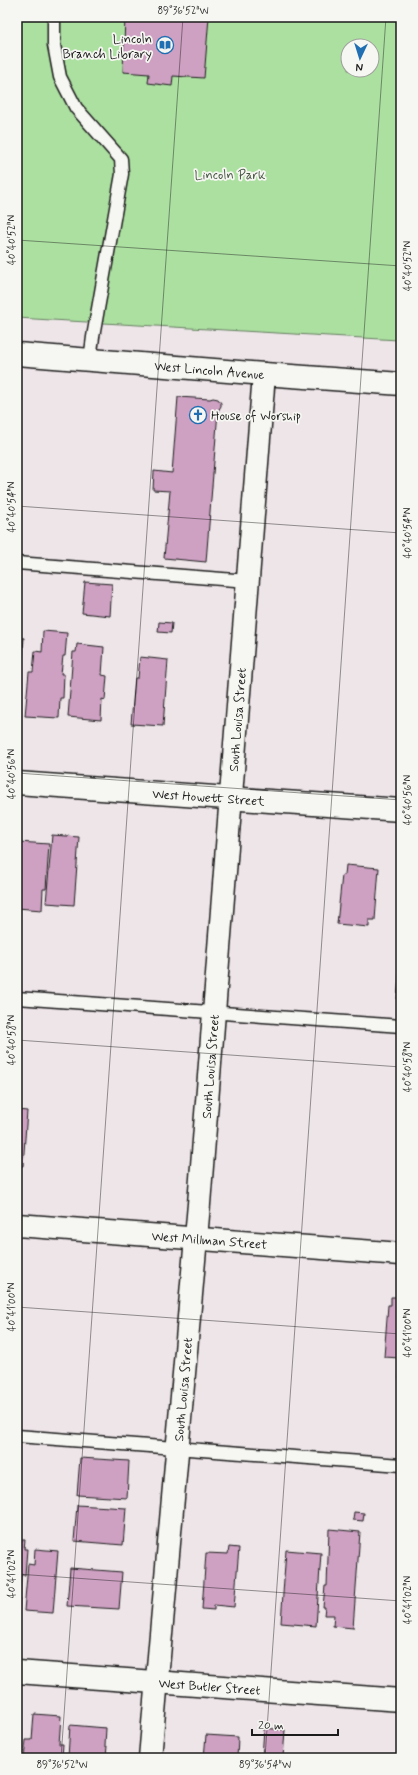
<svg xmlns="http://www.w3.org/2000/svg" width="418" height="1775" font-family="Mynerve,sans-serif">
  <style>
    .green { fill: #ace0a1; stroke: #647e5e; fill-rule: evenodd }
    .building { fill: #cea1c3; stroke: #1c1c1c }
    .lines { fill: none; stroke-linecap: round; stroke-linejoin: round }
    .service-casing { stroke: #1c1c1c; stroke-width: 15 }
    .minor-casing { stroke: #1c1c1c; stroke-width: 25 }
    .secondary-casing { stroke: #1c1c1c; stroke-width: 25 }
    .service { stroke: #f6f6f2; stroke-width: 12 }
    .minor { stroke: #f6f6f2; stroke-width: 22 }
    .secondary { stroke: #f6f6f2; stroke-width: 22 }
    .ticks { fill: none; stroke: #1c1c1c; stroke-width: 1; stroke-opacity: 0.45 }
    .labels { text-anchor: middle; stroke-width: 3.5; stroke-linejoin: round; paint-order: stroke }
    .poi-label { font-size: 13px; fill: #1c1c1c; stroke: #f6f6f2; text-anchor: end }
    .park-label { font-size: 13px; fill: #475744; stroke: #f6f6f2 }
    .street-label { font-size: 13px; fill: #1c1c1c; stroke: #f6f6f2 }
    .neatline { fill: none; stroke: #1c1c1c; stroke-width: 1.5 }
    .ticks-label { font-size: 10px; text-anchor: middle; fill: #1c1c1c }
  </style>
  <rect width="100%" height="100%" fill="#eee5e9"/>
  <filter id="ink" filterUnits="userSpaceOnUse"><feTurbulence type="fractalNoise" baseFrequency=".025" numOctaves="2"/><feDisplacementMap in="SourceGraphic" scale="8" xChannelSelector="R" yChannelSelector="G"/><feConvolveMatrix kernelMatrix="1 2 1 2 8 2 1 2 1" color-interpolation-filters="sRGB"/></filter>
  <g filter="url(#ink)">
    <path class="green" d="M17 17H401V303L398 340 17 318ZM348 46H372V70H348Z"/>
    <g class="building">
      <polygon points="125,17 209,17 204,78 173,76 172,86 148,83 149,74 123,72"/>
      <polygon points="178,397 210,399 213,398 218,399 221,403 221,406 218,411 206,562 164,558 170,491 153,490 154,471 172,473"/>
      <polygon points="85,582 112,584 110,616 82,613"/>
      <polygon points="159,622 172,623 171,633 158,632"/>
      <polygon points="43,631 67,633 65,656 63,656 61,674 64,674 63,698 60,698 59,718 25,716 29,672 33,672 35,651 42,652"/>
      <polygon points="17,637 24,638 18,718 17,718"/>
      <polygon points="77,644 104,647 102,675 107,676 105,700 102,699 101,720 68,717 73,652 76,652"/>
      <polygon points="140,657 168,660 163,726 131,724 135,678 138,678"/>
      <polygon points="52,835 79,837 74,905 46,903"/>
      <polygon points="18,842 49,844 46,889 43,889 42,910 17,908"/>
      <polygon points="346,865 379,868 375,920 369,920 369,927 337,924 342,875 345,875"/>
      <polygon points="400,966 401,966 401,1000 397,1000"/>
      <polygon points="17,1110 27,1111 23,1166 17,1166"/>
      <polygon points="391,1297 401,1297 401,1379 399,1379 400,1358 384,1357 388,1305 391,1305"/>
      <polygon points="80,1458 129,1461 127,1498 77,1495"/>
      <polygon points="77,1505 126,1508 123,1545 74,1541"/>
      <polygon points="354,1512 364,1513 363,1521 353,1520"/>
      <polygon points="329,1529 360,1532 353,1628 333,1626 334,1615 324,1615 325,1607 323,1607 325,1586 327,1586"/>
      <polygon points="17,1540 25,1540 24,1549 27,1549 25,1575 21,1575 19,1610 17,1609"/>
      <polygon points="229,1547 239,1548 234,1607 214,1605 214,1610 202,1609 206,1553 228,1554"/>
      <polygon points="35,1549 58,1551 53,1613 24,1611 28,1564 34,1565"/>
      <polygon points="286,1550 321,1553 316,1626 281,1623"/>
      <polygon points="70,1568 122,1572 119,1609 67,1606"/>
      <polygon points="34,1714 61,1716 59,1744 63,1744 62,1758 24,1758 26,1740 32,1740"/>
      <polygon points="70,1725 106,1728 105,1746 107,1746 106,1758 68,1758"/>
      <polygon points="264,1728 285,1730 283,1758 262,1758"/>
      <polygon points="206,1735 238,1737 237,1758 204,1758"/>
      <polygon points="17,1741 20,1741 18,1758 17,1758"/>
    </g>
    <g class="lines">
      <g class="service-casing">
        <g id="service">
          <polyline points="54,17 54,45 60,77 76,108 121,159 122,174 93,337 90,360"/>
          <polyline points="17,563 248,581"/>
          <polyline points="17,998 401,1026"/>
          <polyline points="17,1436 401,1465"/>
        </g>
      </g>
      <g class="minor-casing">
        <g id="minor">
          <path id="s1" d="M17 1225 401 1254"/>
          <path id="s2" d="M17 1672 401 1700"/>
          <path id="s3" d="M150 1758 199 1204 264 374"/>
        </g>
      </g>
      <g class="secondary-casing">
        <g id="secondary">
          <path id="s4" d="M17 354 264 374 401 384"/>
          <path id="s5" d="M17 783C145 793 273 801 401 810"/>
        </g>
      </g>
      <use href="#service" class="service"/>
      <use href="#minor" class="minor"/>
      <use href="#secondary" class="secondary"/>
    </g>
  </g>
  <path class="ticks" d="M17 240 401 266M17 506 401 533M17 773 401 800M17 1040 401 1067M17 1307 401 1334M17 1574 401 1601M61 1758 183 17M265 1758 386 17"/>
  <defs>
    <g id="library-ring" transform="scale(0.9)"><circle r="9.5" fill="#f6f6f2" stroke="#1f6fb2" stroke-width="1.5"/><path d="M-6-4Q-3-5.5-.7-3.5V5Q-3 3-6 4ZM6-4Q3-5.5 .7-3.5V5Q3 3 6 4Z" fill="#1f6fb2"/></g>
    <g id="church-ring" transform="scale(0.9)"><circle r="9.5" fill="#f6f6f2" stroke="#1f6fb2" stroke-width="1.5"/><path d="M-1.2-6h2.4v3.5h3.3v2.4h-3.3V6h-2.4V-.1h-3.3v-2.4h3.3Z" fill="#1f6fb2"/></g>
  </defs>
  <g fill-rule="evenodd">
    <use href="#library-ring" x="165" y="45"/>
    <use href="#church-ring" x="198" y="415"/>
  </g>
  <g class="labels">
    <g class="poi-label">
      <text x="152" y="43">Lincoln<tspan x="152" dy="15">Branch Library</tspan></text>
      <text x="211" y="420" text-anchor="start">House of Worship</text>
    </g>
    <g class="park-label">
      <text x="230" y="179">Lincoln Park</text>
    </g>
    <g class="street-label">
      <text dy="5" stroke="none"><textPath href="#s4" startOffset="193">West Lincoln Avenue</textPath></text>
      <text dy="5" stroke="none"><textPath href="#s3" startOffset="1042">South Louisa Street</textPath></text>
      <text dy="5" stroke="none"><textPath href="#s5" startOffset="192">West Howett Street</textPath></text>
      <text dy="5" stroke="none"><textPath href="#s3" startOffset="694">South Louisa Street</textPath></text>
      <text dy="5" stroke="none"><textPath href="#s1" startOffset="193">West Millman Street</textPath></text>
      <text dy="5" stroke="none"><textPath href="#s3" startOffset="370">South Louisa Street</textPath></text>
      <text dy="5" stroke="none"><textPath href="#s2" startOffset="193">West Butler Street</textPath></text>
    </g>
  </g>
  <rect width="418" height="1775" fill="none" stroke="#f6f6f2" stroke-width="44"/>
  <g transform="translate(360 58) rotate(184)"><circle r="19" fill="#f6f6f2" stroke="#9f9f9c"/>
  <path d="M0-3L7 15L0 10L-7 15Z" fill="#1f6fb2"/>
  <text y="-6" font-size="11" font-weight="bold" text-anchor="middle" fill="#1c1c1c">N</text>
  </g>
  <path d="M252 1729v6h86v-6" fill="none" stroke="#1c1c1c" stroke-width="2"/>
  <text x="258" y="1729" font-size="12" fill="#1c1c1c" stroke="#f6f6f2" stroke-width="3" paint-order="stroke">20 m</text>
  <rect x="22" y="22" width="374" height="1731" class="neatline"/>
  <g class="ticks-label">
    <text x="183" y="14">89°36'52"W</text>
    <text transform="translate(11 240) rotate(-90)" y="4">40°40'52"N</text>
    <text transform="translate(407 266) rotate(-90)" y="4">40°40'52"N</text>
    <text transform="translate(11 507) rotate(-90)" y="4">40°40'54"N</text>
    <text transform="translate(407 533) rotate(-90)" y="4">40°40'54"N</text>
    <text transform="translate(11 774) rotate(-90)" y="4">40°40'56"N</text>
    <text transform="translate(407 800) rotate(-90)" y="4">40°40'56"N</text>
    <text transform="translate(11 1040) rotate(-90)" y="4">40°40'58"N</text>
    <text transform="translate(407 1067) rotate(-90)" y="4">40°40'58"N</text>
    <text transform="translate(11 1307) rotate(-90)" y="4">40°41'00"N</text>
    <text transform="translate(407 1333) rotate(-90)" y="4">40°41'00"N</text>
    <text transform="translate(11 1574) rotate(-90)" y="4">40°41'02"N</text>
    <text transform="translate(407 1600) rotate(-90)" y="4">40°41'02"N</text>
    <text x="62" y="1768">89°36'52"W</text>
    <text x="265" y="1768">89°36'54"W</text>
  </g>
</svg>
